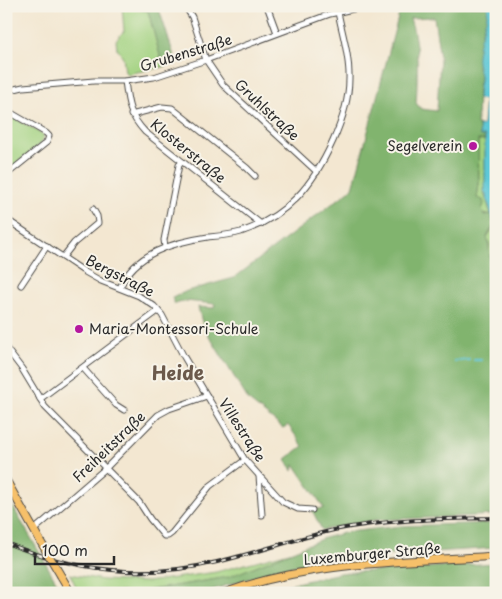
<svg xmlns="http://www.w3.org/2000/svg" width="502" height="599" font-family="'Playpen Sans',sans-serif">
  <style>
    .green { fill: #a2d280; stroke: #667e56 }
    .forest { fill: #81b46e; stroke: #56704c; fill-rule: evenodd }
    .water { fill: #5dc8d7; stroke: #447a81 }
    .lines { fill: none; stroke-linecap: round; stroke-linejoin: round }
    .stream { stroke: #5dc8d7; stroke-width: 2 }
    .minor-casing { stroke: #494744; stroke-width: 7 }
    .major-casing { stroke: #494744; stroke-width: 9 }
    .minor { stroke: #fff; stroke-width: 5 }
    .major { stroke: #f6c06b; stroke-width: 7 }
    .rail-casing { stroke: #2b2b2b; stroke-width: 4 }
    .rail { stroke: #f7f3e8; stroke-width: 2; stroke-dasharray: 5.5; stroke-linecap: butt }
    .major-bridge-casing { stroke: #494744; stroke-width: 9; stroke-linecap: butt }
    .major-bridge { stroke: #f6c06b; stroke-width: 7 }
    .poi-dot { fill: #b5179e; stroke: #f7f3e8; stroke-width: 2 }
    .labels { text-anchor: middle; stroke-width: 4; stroke-linejoin: round; paint-order: stroke }
    .street-label { font-size: 14px; fill: #2b2b2b; stroke: #f7f3e8 }
    .poi-label { font-size: 14px; fill: #2b2b2b; stroke: #f7f3e8; text-anchor: end }
    .district-label { font-size: 19px; font-weight: bold; fill: #6b594b; stroke: #f7f3e8 }
  </style>
  <rect width="100%" height="100%" fill="#f7f3e8"/>
  <filter id="ink" filterUnits="userSpaceOnUse"><feTurbulence type="fractalNoise" baseFrequency=".02" numOctaves="2"/><feDisplacementMap in="SourceGraphic" scale="10" xChannelSelector="R" yChannelSelector="G"/><feConvolveMatrix kernelMatrix="1 2 1 2 8 2 1 2 1" color-interpolation-filters="sRGB"/></filter>
  <filter id="wash" filterUnits="userSpaceOnUse"><feTurbulence type="fractalNoise" baseFrequency=".0096" numOctaves="4" result="noise"/><feDisplacementMap in="SourceGraphic" scale="20" xChannelSelector="R" yChannelSelector="G"/><feGaussianBlur stdDeviation="1.12" result="paint"/><feColorMatrix in="noise" values="0 0 0 0 0 0 0 0 0 0 0 0 0 0 0 0 0 1.4 0 .05"/><feComposite in="paint" operator="in"/></filter>
  <g filter="url(#wash)">
    <rect width="100%" height="100%" fill="#f3e7d1"/>
    <g class="green">
      <polygon points="122,6 148,10 163,67 127,74 125,72 123,57 117,49 116,40 124,31"/>
      <polygon points="6,113 44,135 41,144 11,168 6,162"/>
      <polygon points="478,140 485,140 485,189 483,190 491,214 484,216 482,209 484,204 477,198 479,184"/>
      <polygon points="495,227 496,230 496,272 492,267 488,250 490,246 487,237 492,230 492,228"/>
      <polygon points="293,551 229,577 133,593 77,589 70,574 103,580 147,582 216,572"/>
    </g>
    <g class="forest">
      <polygon points="124,6 158,6 176,62 163,67 148,11"/>
      <path d="M401 6H488V17L482 32 477 67 480 73V80L478 86 477 125 479 126 480 136H485V140H478L479 184 477 198 483 200 484 204 482 209 484 215 491 214 495 227 492 228 487 237C491 250 487 259 496 272V515L375 520 322 530 312 510 324 508 294 464 293 471 286 459 303 446 288 425 283 428 249 401 203 326 198 307 214 308 215 304 186 301 175 304 172 298 187 291 234 278 353 188ZM434 17 440 58 437 111 421 109 416 103C418 73 419 46 410 18Z"/>
      <polygon points="6,495 63,593 6,593"/>
      <polygon points="496,523 496,548 370,556 326,560 283,568 202,593 79,593 77,589 133,593 229,577 324,538 348,532 401,526"/>
      <polygon points="496,563 496,593 253,593 340,573"/>
    </g>
    <path class="water" d="M488 6H496V230L485 192H483L485 189V136H480L479 126 483 125 485 100 478 99C478 92 479 86 480 80 481 72 476 66 477 56 478 49 479 40 482 33 485 21 487 20 488 6Z"/>
    <g class="lines">
      <g class="stream">
        <polyline points="474,360 481,360"/>
        <polyline points="455,361 469,360"/>
      </g>
    </g>
  </g>
  <g filter="url(#ink)">
    <g class="lines">
      <g class="minor-casing">
        <g id="minor">
          <polyline points="185,6 192,17 206,60 223,85 317,172"/>
          <polyline points="267,6 277,33"/>
          <polyline points="388,6 393,8"/>
          <path d="M125 81C128 104 129 115 145 132L261 224"/>
          <polyline points="6,91 23,87 94,81 125,81 154,77 206,60 330,14 367,6"/>
          <polyline points="6,110 46,133 49,136 47,142 6,175"/>
          <polyline points="131,115 162,107 172,108 247,168 255,176"/>
          <polyline points="6,219 85,272 101,281 139,296 154,306 162,315 184,357 245,460 283,502 298,509 312,510"/>
          <polyline points="165,247 164,240 179,165 182,162"/>
          <polyline points="63,257 74,243 98,223 97,216 93,209"/>
          <polyline points="21,285 47,246"/>
          <path d="M120 288C134 253 174 242 208 237 219 236 231 235 241 232 288 216 313 185 333 141 342 121 349 101 349 79 350 57 342 33 338 12"/>
          <polyline points="6,348 22,369 45,407 139,502 150,519 164,536 168,536 172,533 210,486 245,460"/>
          <polyline points="83,368 116,405 124,410"/>
          <polyline points="40,399 158,311"/>
          <polyline points="259,476 262,515"/>
          <polyline points="34,530 106,468 158,415 169,409 207,396"/>
        </g>
      </g>
      <g class="major-casing">
        <g id="major">
          <polyline points="6,480 39,539"/>
          <polyline points="61,576 71,593"/>
          <path d="M224 593C310 561 405 562 496 556"/>
        </g>
      </g>
      <use href="#minor" class="minor"/>
      <use href="#major" class="major"/>
      <g class="rail-casing">
        <path id="rail" d="M6 543C77 571 142 580 217 562 256 553 294 539 334 530 387 519 441 519 496 518"/>
      </g>
      <use href="#rail" class="rail"/>
      <g class="major-bridge-casing">
        <polyline id="major-bridge" points="39,539 61,576"/>
      </g>
      <use href="#major-bridge" class="major-bridge"/>
    </g>
  </g>
  <g class="poi-dot">
    <circle cx="473" cy="146" r="5"/>
    <circle cx="79" cy="329" r="5"/>
  </g>
  <g class="labels">
    <g class="street-label">
      <text transform="translate(186 53) rotate(-17)" y="5">Grubenstraße</text>
      <text transform="translate(267 110) rotate(43)" y="5">Gruhlstraße</text>
      <text transform="translate(188 151) rotate(39)" y="5">Klosterstraße</text>
      <text transform="translate(120 276) rotate(27)" y="5">Bergstraße</text>
      <text transform="translate(242 430) rotate(57)" y="5">Villestraße</text>
      <text transform="translate(109 447) rotate(-44)" y="5">Freiheitstraße</text>
      <text transform="translate(372 554) rotate(-5)" y="5">Luxemburger Straße</text>
    </g>
    <g class="poi-label">
      <text x="463" y="151">Segelverein</text>
      <text x="89" y="334" text-anchor="start">Maria-Montessori-Schule</text>
    </g>
    <g class="district-label">
      <text x="178" y="380">Heide</text>
    </g>
  </g>
  <rect width="502" height="599" fill="none" stroke="#f7f3e8" stroke-width="25"/>
  <path d="M35 556v8h79v-8" fill="none" stroke="#2b2b2b" stroke-width="2.5"/>
  <text x="42" y="556" font-size="15" fill="#2b2b2b" stroke="#f7f3e8" stroke-width="4" paint-order="stroke">100 m</text>
</svg>
